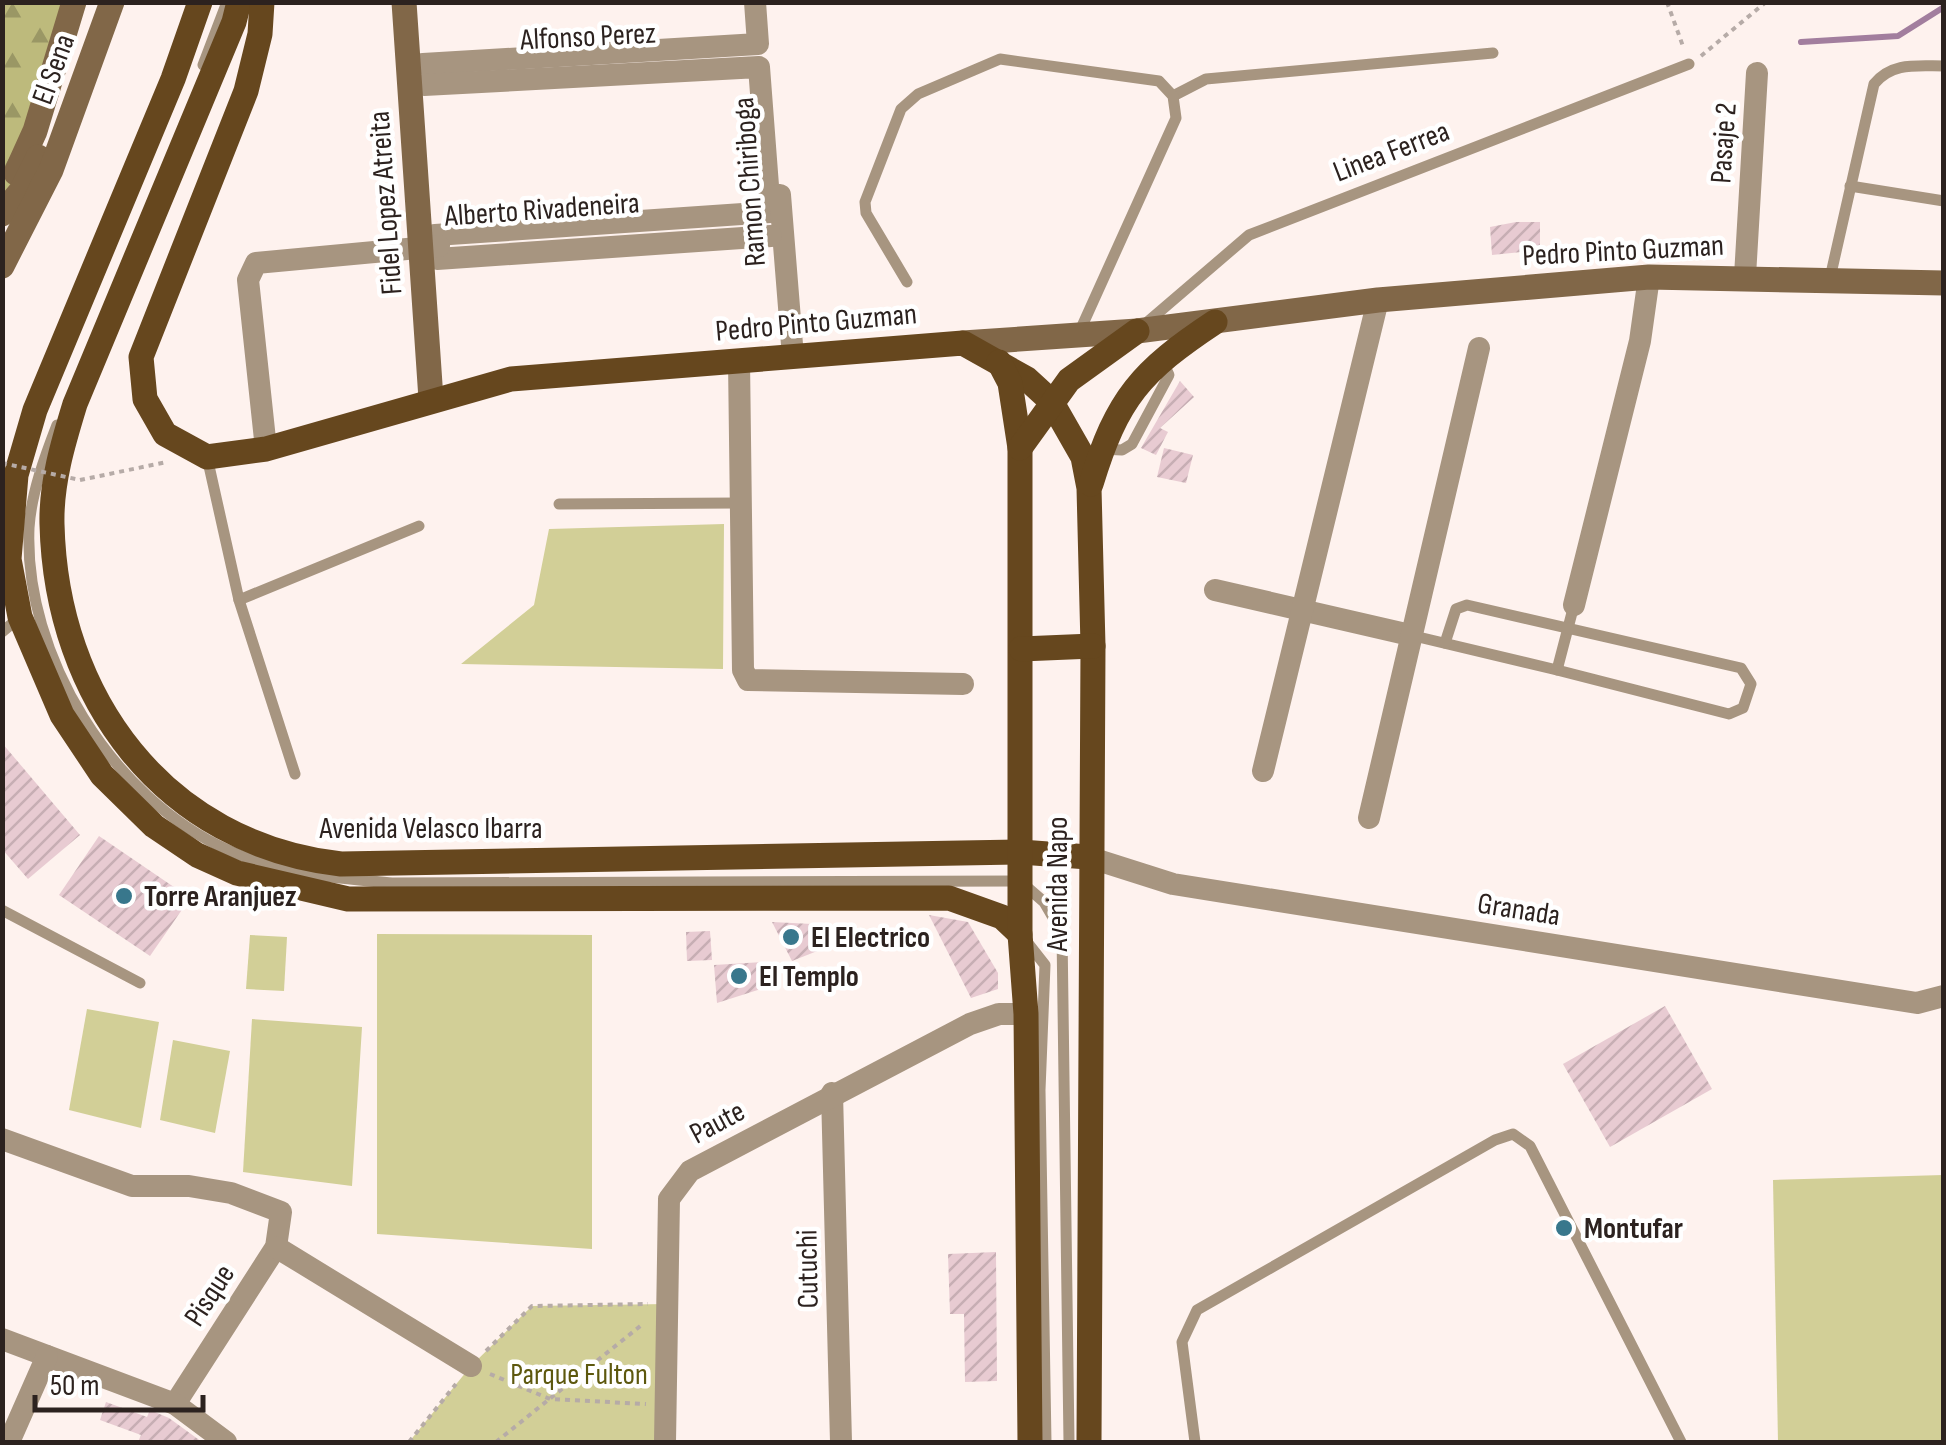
<svg xmlns="http://www.w3.org/2000/svg" width="1946" height="1445" font-family="'Sofia Sans Condensed',sans-serif">
  <style>
    .forest { fill: url(#forest-firs) }
    .park { fill: #d2cf97 }
    .lines { fill: none; stroke-linecap: round; stroke-linejoin: round }
    .stream { stroke: #a27e9e; stroke-width: 6 }
    .building { fill: url(#building-hatch) }
    .path { stroke: #b6aba7; stroke-width: 4; stroke-dasharray: 5 5; stroke-linecap: butt }
    .lane { stroke: #a79580; stroke-width: 11 }
    .street { stroke: #a79580; stroke-width: 22 }
    .secondary { stroke: #816748; stroke-width: 25 }
    .primary { stroke: #66471e; stroke-width: 25 }
    .path-bridge { stroke: #b6aba7; stroke-width: 4; stroke-dasharray: 5 5; stroke-linecap: butt }
    .poi-dot { fill: #38778c; stroke: #fff; stroke-width: 4 }
    .labels { text-anchor: middle; stroke-width: 9; stroke-linejoin: round; paint-order: stroke }
    .street-label { font-size: 30px; fill: #2c221f; stroke: #fff }
    .poi-label { font-size: 30px; font-weight: bold; fill: #2c221f; stroke: #fff; text-anchor: start }
    .park-label { font-size: 30px; fill: #5d580e; stroke: #fff }
  </style>
  <defs>
    <pattern id="forest-firs" width="22" height="20" patternUnits="userSpaceOnUse" patternTransform="scale(2.5)"><rect width="22" height="20" fill="#bdba7c"/><path d="M5 1l3.5 6h-7zM16 11l3.5 6h-7z" fill="#9a9765"/></pattern>
    <pattern id="building-hatch" width="6" height="6" patternUnits="userSpaceOnUse" patternTransform="scale(2.5)"><rect width="6" height="6" fill="#e8cbd2"/><path d="M-1 1l2-2M0 6l6-6M5 7l2-2" fill="none" stroke="#c7aeb4"/></pattern>
  </defs>
  <rect width="100%" height="100%" fill="#fef2ee"/>
  <polygon class="forest" points="3,3 68,3 3,216"/>
  <g class="park">
    <polygon points="724,524 723,669 461,664 534,605 549,529"/>
    <polygon points="377,934 592,935 592,1249 377,1234"/>
    <polygon points="250,935 287,937 284,991 246,989"/>
    <polygon points="87,1009 159,1022 141,1128 69,1110"/>
    <polygon points="252,1019 362,1027 352,1186 243,1172"/>
    <polygon points="173,1040 230,1051 215,1133 160,1120"/>
    <polygon points="1943,1175 1943,1442 1778,1442 1773,1180"/>
    <polygon points="667,1304 665,1442 409,1442 471,1366 532,1306"/>
  </g>
  <g class="lines">
    <polyline class="stream" points="1801,42 1898,36 1944,7"/>
  </g>
  <g class="building">
    <polygon points="1516,222 1540,222 1540,250 1492,255 1490,227"/>
    <polygon points="1180,381 1194,397 1160,428 1168,432 1156,455 1141,448"/>
    <polygon points="1164,448 1193,455 1186,483 1157,477"/>
    <polygon points="2,743 80,835 28,879 2,849"/>
    <polygon points="99,836 190,898 150,956 59,895"/>
    <polygon points="929,915 968,922 998,973 998,989 971,998"/>
    <polygon points="772,922 832,925 840,942 792,961"/>
    <polygon points="710,931 712,960 687,961 686,932"/>
    <polygon points="763,962 764,988 717,1003 714,965"/>
    <polygon points="1665,1006 1712,1089 1610,1147 1563,1064"/>
    <polygon points="996,1252 997,1381 965,1382 964,1314 950,1314 948,1254"/>
    <polygon points="106,1402 147,1417 150,1410 169,1418 202,1442 138,1442 141,1435 100,1420"/>
  </g>
  <g class="lines">
    <g class="path">
      <polyline points="1667,2 1684,49"/>
      <polyline points="1701,56 1766,2"/>
      <polyline points="80,480 167,462"/>
      <polyline points="486,1351 532,1306 648,1304"/>
      <polyline points="490,1374 550,1399 646,1404"/>
      <polyline points="409,1442 456,1384"/>
      <polyline points="496,1442 644,1323"/>
    </g>
    <g class="lane">
      <polyline points="203,65 227,2"/>
      <polyline points="1173,96 1206,79 1493,53"/>
      <polyline points="1850,186 1944,201"/>
      <path d="M1830 278 1874 84C1892 62 1916 66 1944 66"/>
      <polyline points="907,282 866,213 865,202 901,109 918,94 1000,59 1159,81 1173,96 1176,118 1078,335"/>
      <polyline points="1144,325 1249,235 1689,64"/>
      <path d="M57 425C45 456 31 494 29 528 24 656 112 798 228 850 280 874 336 878 392 883L1020 881 1044 902 1062 933 1069 1442"/>
      <polyline points="1101,449 1122,450 1132,444 1169,375 1163,362"/>
      <polyline points="207,457 239,600 295,774"/>
      <polyline points="559,504 739,503"/>
      <polyline points="239,600 419,526"/>
      <polyline points="2,632 20,617"/>
      <polyline points="1410,635 1557,670 1574,605"/>
      <polyline points="1445,643 1456,609 1467,605 1741,668 1751,684 1743,708 1729,714 1557,670"/>
      <polyline points="2,910 140,983"/>
      <polyline points="1023,937 1045,965 1040,1090 1046,1442"/>
      <polyline points="1195,1442 1182,1342 1197,1310 1495,1140 1513,1134 1530,1146 1681,1442"/>
    </g>
    <g class="street">
      <polyline points="423,64 758,44 755,2"/>
      <polyline points="424,85 759,67 770,212 435,235"/>
      <polyline points="780,195 793,357"/>
      <polyline points="437,259 771,236"/>
      <polyline points="1745,276 1757,73"/>
      <polyline points="739,361 743,670 748,680 963,684"/>
      <polyline points="266,449 248,280 256,263 439,246"/>
      <polyline points="1215,590 1410,635"/>
      <polyline points="1574,605 1640,341 1649,277"/>
      <polyline points="1263,771 1378,300"/>
      <polyline points="1369,818 1479,348"/>
      <polyline points="1088,857 1173,884 1917,1003 1944,996"/>
      <polyline points="832,1093 841,1442"/>
      <polyline points="2,1139 132,1186 189,1186 231,1193 281,1212 276,1247 175,1404"/>
      <polyline points="276,1247 471,1366"/>
      <polyline points="2,1339 175,1404 226,1442"/>
      <polyline points="9,1442 47,1356"/>
      <polyline points="665,1442 669,1199 690,1171 970,1024 999,1014 1026,1014"/>
    </g>
    <g class="secondary">
      <polyline points="404,2 431,399"/>
      <polyline points="16,173 35,131 74,2"/>
      <polyline points="2,214 21,191 38,157"/>
      <polyline points="2,266 51,170 112,2"/>
      <polyline points="963,343 1137,331 1378,300 1649,277 1944,283"/>
    </g>
    <g class="primary">
      <polyline points="200,2 173,79 35,410 16,475 9,559 20,617 62,715 102,775 154,826 197,855 237,873 348,899 949,898 1002,917 1020,934"/>
      <path d="M239 2 234 22 75 404C63 443 51 483 52 524 56 698 164 844 341 864L1021 852 1088 857"/>
      <polyline points="262,2 260,34 246,91 141,357 145,399 165,434 207,457 266,449 511,379 963,343 1027,379 1051,401 1083,457 1089,488 1093,646 1089,1442"/>
      <polyline points="999,362 1010,383 1020,448 1020,934 1026,1014 1030,1442"/>
      <polyline points="1020,448 1069,380 1137,331"/>
      <path d="M1091 484C1117 398 1141 371 1215 322"/>
      <polyline points="1021,649 1093,646"/>
    </g>
    <polyline class="path-bridge" points="2,463 80,480"/>
  </g>
  <g class="poi-dot">
    <circle cx="124" cy="896" r="10"/>
    <circle cx="791" cy="937" r="10"/>
    <circle cx="739" cy="976" r="10"/>
    <circle cx="1564" cy="1228" r="10"/>
  </g>
  <g class="labels">
    <g class="street-label">
      <text transform="translate(588 36) rotate(-3)" y="10">Alfonso Perez</text>
      <text transform="translate(53 69) rotate(-70)" y="10">El Sena</text>
      <text transform="translate(1723 143) rotate(-86)" y="10">Pasaje 2</text>
      <text transform="translate(1391 151) rotate(-21)" y="10">Linea Ferrea</text>
      <text transform="translate(749 182) rotate(-94)" y="10">Ramon Chiriboga</text>
      <text transform="translate(385 203) rotate(-94)" y="10">Fidel Lopez Atreita</text>
      <text transform="translate(542 209) rotate(-4)" y="10">Alberto Rivadeneira</text>
      <text transform="translate(1623 250) rotate(-3)" y="10">Pedro Pinto Guzman</text>
      <text transform="translate(816 322) rotate(-5)" y="10">Pedro Pinto Guzman</text>
      <text x="431" y="838">Avenida Velasco Ibarra</text>
      <text transform="translate(1057 884) rotate(-90)" y="10">Avenida Napo</text>
      <text transform="translate(1519 909) rotate(9)" y="10">Granada</text>
      <text transform="translate(717 1122) rotate(-28)" y="10">Paute</text>
      <text transform="translate(807 1269) rotate(-91)" y="10">Cutuchi</text>
      <text transform="translate(209 1295) rotate(-57)" y="10">Pisque</text>
    </g>
    <g class="poi-label">
      <text x="144" y="906">Torre Aranjuez</text>
      <text x="811" y="947">El Electrico</text>
      <text x="759" y="986">El Templo</text>
      <text x="1584" y="1238">Montufar</text>
    </g>
    <g class="park-label">
      <text x="579" y="1384">Parque Fulton</text>
    </g>
  </g>
  <rect width="1946" height="1445" fill="none" stroke="#2c221f" stroke-width="10"/>
  <path d="M35 1395v15h168v-15" fill="none" stroke="#2c221f" stroke-width="5"/>
  <text x="50" y="1395" font-size="30" fill="#2c221f" stroke="#ffffff" stroke-width="8" paint-order="stroke">50 m</text>
</svg>
